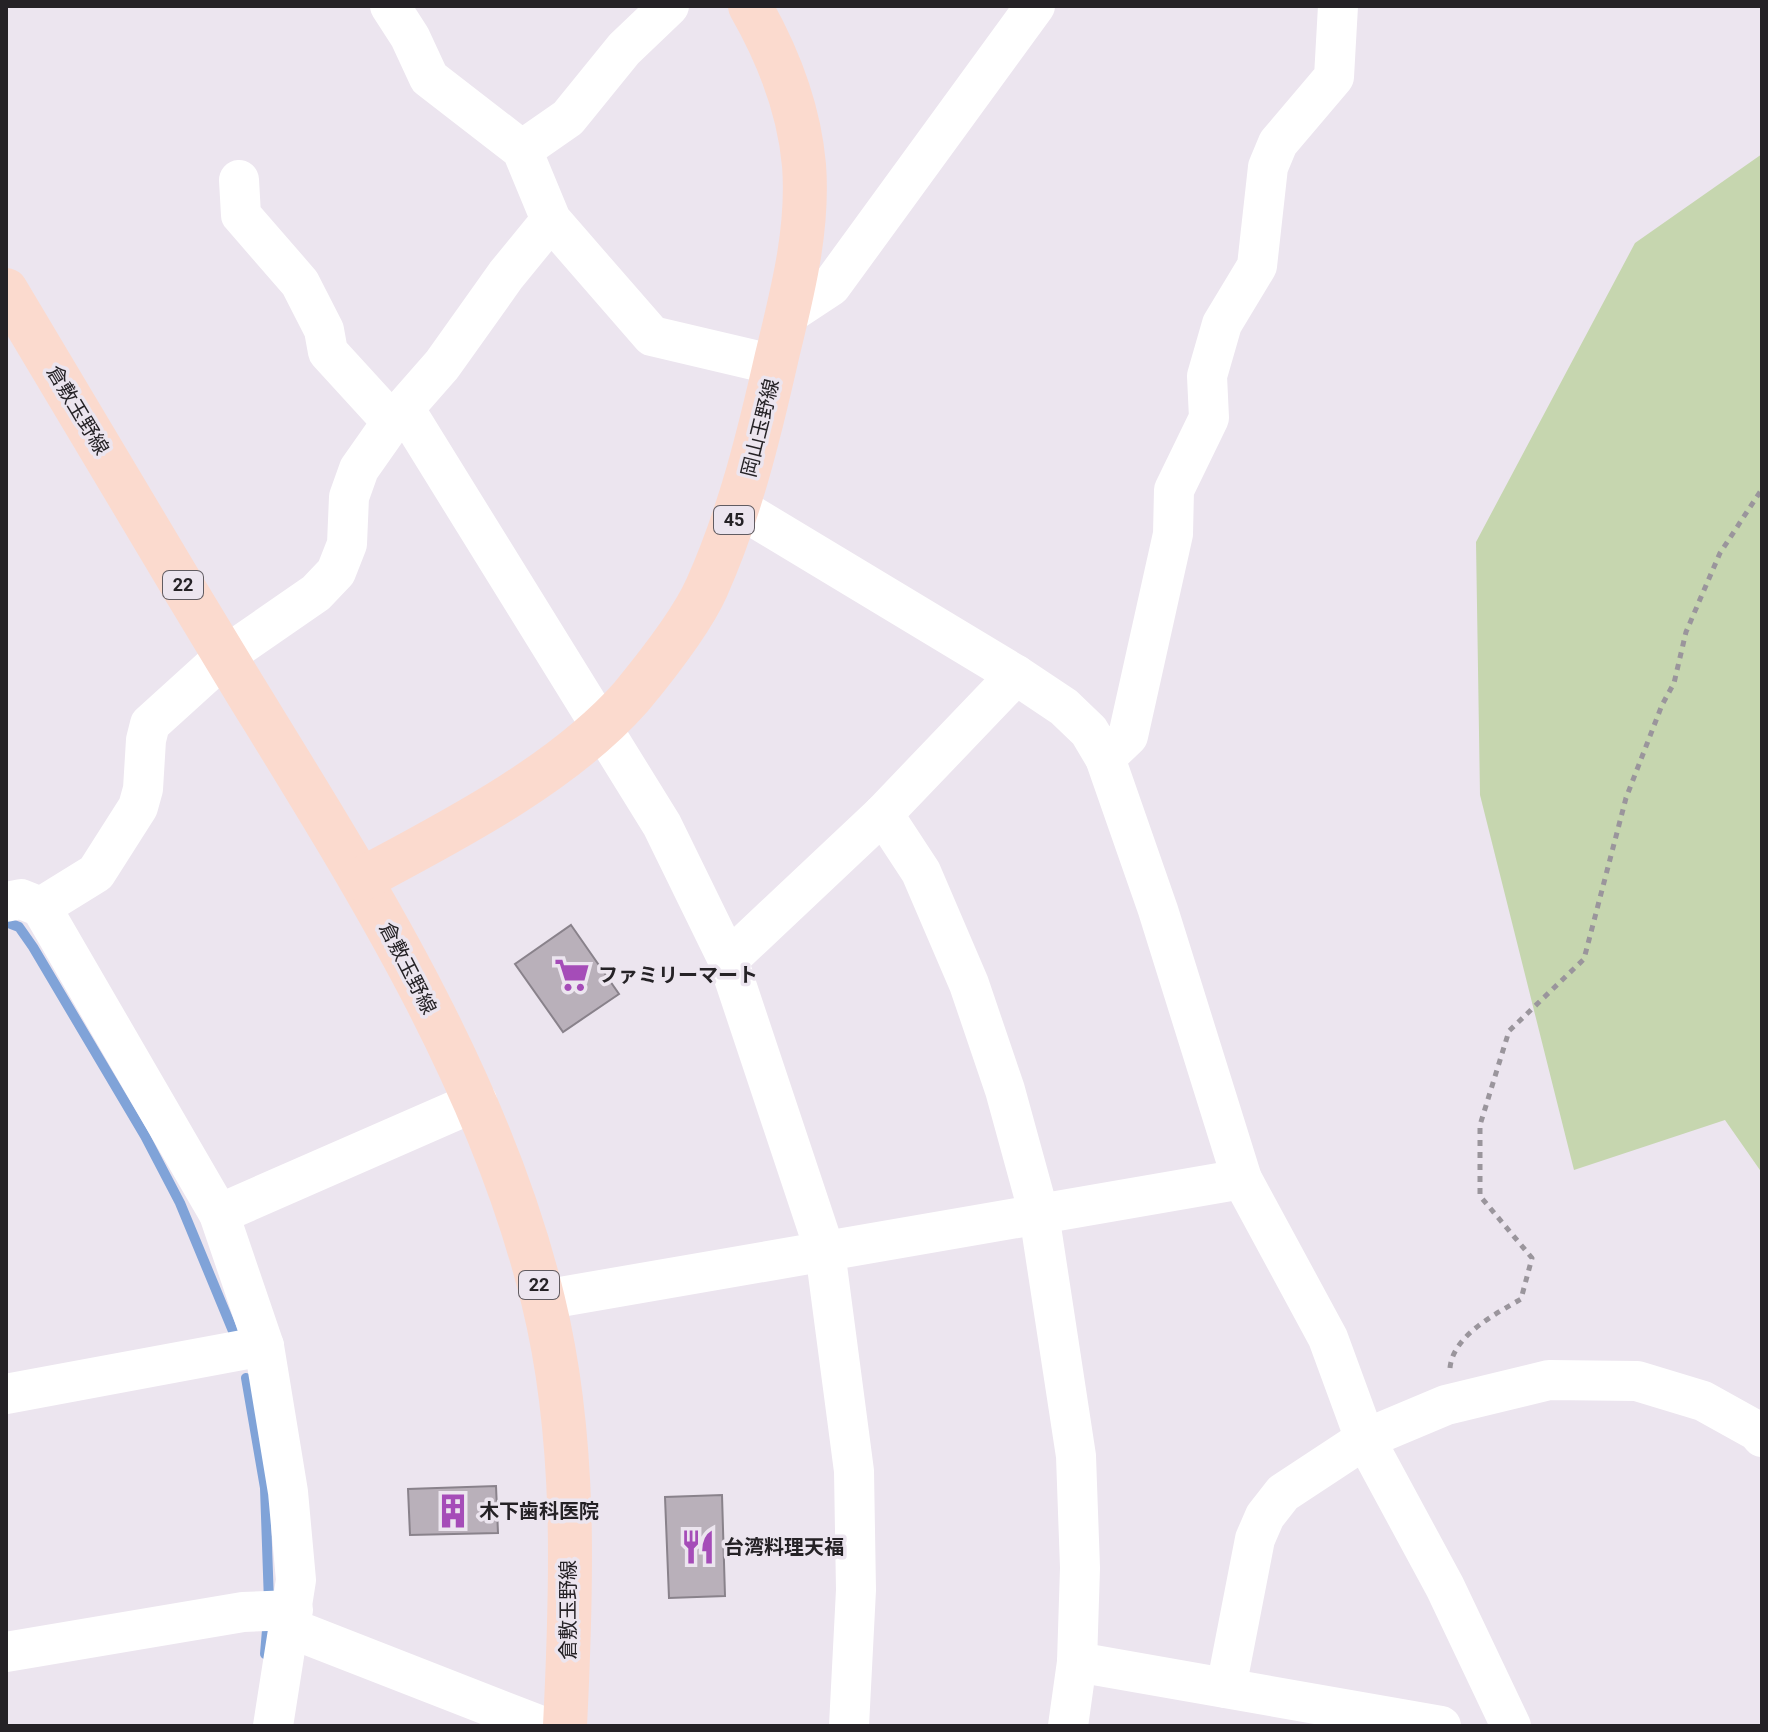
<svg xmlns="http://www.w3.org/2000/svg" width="1768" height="1732" font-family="Roboto,'Noto Sans JP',sans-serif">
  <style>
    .green { fill: #c6d6af }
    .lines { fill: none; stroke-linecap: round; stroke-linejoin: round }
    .stream { stroke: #80a3d8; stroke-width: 10 }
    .building { fill: #b9b0ba; stroke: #89828b; stroke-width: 2 }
    .path { stroke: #9a959c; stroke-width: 5; stroke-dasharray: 6 6; stroke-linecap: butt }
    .minor { stroke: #fff; stroke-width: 40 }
    .major { stroke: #fbdace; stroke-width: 44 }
    .labels { text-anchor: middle; stroke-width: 7; stroke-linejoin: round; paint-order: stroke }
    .shield { fill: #ece5ef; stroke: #615c62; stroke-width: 2 }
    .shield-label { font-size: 18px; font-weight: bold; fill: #252226 }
    .street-label { font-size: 20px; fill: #252226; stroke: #ece5ef }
    .poi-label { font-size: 20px; font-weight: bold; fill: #252226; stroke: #ece5ef; text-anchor: start }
  </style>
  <rect width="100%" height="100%" fill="#ece5ef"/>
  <polygon class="green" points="1762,154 1762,1173 1725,1120 1574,1170 1480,795 1476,542 1635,243"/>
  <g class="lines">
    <g class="stream">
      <polyline points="6,922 19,927 33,947 145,1136 180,1203 233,1331"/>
      <polyline points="246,1378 265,1488 269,1602"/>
      <polyline points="265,1654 268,1618"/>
    </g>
  </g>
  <g class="building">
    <polygon points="571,925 619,994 563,1032 515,964"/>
    <polygon points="496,1486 498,1533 410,1535 408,1489"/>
    <polygon points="722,1495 725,1596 669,1598 665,1497"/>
  </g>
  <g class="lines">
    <path class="path" d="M1450 1368C1453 1335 1496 1314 1521 1299L1532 1258 1480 1196V1125L1509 1031 1584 959 1626 798 1662 705 1674 683 1686 632 1720 553 1762 489"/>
    <g class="minor">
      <polyline points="390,6 410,37 429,78 522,150 551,220 652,336 775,365"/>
      <polyline points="522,150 568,118 624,49 669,6"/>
      <polyline points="239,180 241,215 300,283 324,330 328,352 392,422"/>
      <polyline points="787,315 831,286 1035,6"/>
      <polyline points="404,408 662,825 728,960 825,1251 854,1471 856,1590 849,1726"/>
      <polyline points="739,508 1016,675 1064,707 1089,731 1105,758 1158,910 1242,1179 1328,1338 1365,1439 1445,1587 1511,1726"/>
      <polyline points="1105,758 1128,736 1173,534 1174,490 1209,418 1207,376 1222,324 1257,266 1268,167 1278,143 1334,77 1338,6"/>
      <polyline points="883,814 921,872 969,984 1005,1090 1039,1214 1076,1456 1080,1568 1077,1662 1068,1726"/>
      <polyline points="6,902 21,899 41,907 219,1214 264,1346 288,1492 296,1580 273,1726"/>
      <polyline points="41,907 96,873 138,807 143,789 146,740 150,724 225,656 316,593 336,572 347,544 349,497 359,469 392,422 442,365 506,275 551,220"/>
      <polyline points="728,960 883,814 1016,675"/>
      <polyline points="219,1214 477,1101"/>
      <polyline points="543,1300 1242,1179"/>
      <polyline points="6,1394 264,1346"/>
      <polyline points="290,1628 541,1726"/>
      <polyline points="6,1652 243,1612 293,1610"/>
      <polyline points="1077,1662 1441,1726"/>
      <polyline points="1226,1688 1255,1539 1265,1516 1283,1493 1365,1439 1446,1405 1549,1380 1637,1381 1703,1401 1757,1431 1762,1437"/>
    </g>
    <g class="major">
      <path d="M6 290C86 424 165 558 246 691 364 883 489 1079 543 1300 577 1438 572 1585 565 1726"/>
      <path d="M362 879C452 831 563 774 631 697 655 668 692 621 707 587 740 513 759 435 777 356 792 294 809 230 804 165 799 108 778 55 750 6"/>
    </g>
  </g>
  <defs>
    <g id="supermarket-bare" transform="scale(2.76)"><path d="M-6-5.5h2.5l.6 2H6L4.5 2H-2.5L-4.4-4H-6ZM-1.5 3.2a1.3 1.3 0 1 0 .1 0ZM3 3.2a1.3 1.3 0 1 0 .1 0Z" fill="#a54cb8" stroke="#ece5ef" stroke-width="2.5" paint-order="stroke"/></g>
    <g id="building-bare" transform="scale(2.76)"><path d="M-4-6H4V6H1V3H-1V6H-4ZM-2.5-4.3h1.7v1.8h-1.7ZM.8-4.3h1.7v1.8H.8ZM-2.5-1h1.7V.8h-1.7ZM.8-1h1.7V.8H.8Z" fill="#a54cb8" stroke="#ece5ef" stroke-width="2.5" paint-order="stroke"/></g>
    <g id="restaurant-bare" transform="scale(2.76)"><path d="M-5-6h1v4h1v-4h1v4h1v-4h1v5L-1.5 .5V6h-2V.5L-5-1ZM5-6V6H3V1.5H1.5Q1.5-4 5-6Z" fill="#a54cb8" stroke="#ece5ef" stroke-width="2.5" paint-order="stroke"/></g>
  </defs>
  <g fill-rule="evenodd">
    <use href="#supermarket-bare" x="572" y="975"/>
    <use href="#building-bare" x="453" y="1511"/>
    <use href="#restaurant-bare" x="698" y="1547"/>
  </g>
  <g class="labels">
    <g class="shield">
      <rect x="714" y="506" width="40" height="28" rx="6"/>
      <rect x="163" y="571" width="40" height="28" rx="6"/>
      <rect x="519" y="1271" width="40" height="28" rx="6"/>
    </g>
    <g class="shield-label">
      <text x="734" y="526">45</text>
      <text x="183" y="591">22</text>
      <text x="539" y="1291">22</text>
    </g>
    <g class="street-label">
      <text transform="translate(78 410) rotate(59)" y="7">倉敷玉野線</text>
      <text transform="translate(760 428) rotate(-76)" y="7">岡山玉野線</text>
      <text transform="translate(408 968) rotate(63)" y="7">倉敷玉野線</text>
      <text transform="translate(568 1610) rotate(-90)" y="7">倉敷玉野線</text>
    </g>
    <g class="poi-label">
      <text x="598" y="982">ファミリーマート</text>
      <text x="479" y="1518">木下歯科医院</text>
      <text x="724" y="1554">台湾料理天福</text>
    </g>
  </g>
  <rect width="1768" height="1732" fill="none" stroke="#252226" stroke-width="16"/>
</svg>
